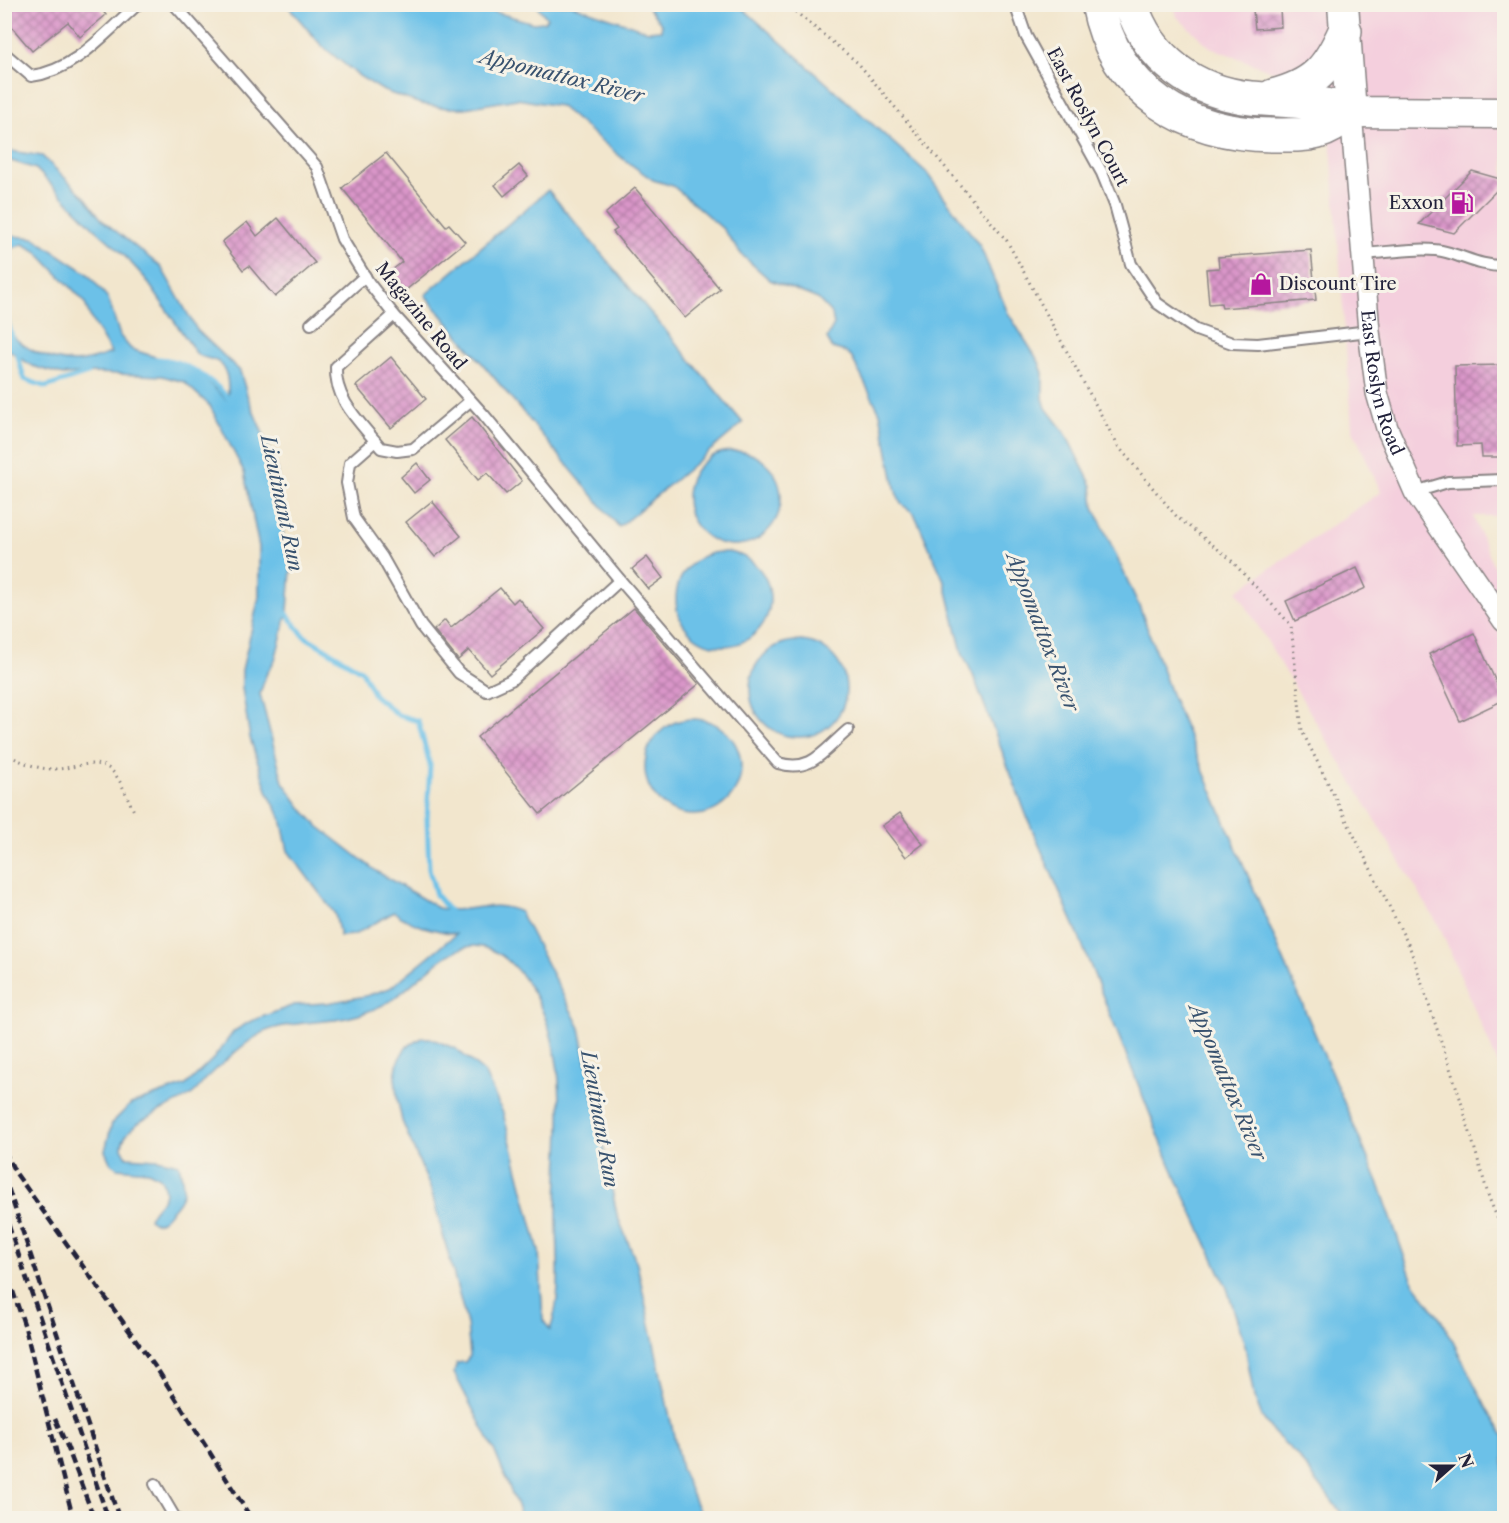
<svg xmlns="http://www.w3.org/2000/svg" width="1509" height="1523" font-family="'Libre Caslon Text',serif">
  <style>
    .built { fill: #f4cfdd }
    .water { fill: #6cc1e8; stroke: #477292; stroke-width: 1.5 }
    .lines { fill: none; stroke-linecap: round; stroke-linejoin: round }
    .stream { stroke: #6cc1e8; stroke-width: 5 }
    .building { fill: url(#building-cross-hatch) }
    .lane-casing { stroke: #8a8484; stroke-width: 14 }
    .street-casing { stroke: #8a8484; stroke-width: 24 }
    .secondary-casing { stroke: #8a8484; stroke-width: 33 }
    .highway-casing { stroke: #8a8484; stroke-width: 36 }
    .path { stroke: #8a8484; stroke-width: 3; stroke-dasharray: 1.5 4.5; stroke-linecap: butt }
    .lane { stroke: #fff; stroke-width: 10 }
    .street { stroke: #fff; stroke-width: 21 }
    .secondary { stroke: #fff; stroke-width: 30 }
    .highway { stroke: #fff; stroke-width: 33 }
    .rail { stroke: #22223b; stroke-width: 4.5; stroke-dasharray: 9 4.5; stroke-linecap: butt }
    .labels { text-anchor: middle; stroke-width: 6; stroke-linejoin: round; paint-order: stroke }
    .street-label { font-size: 18px; fill: #22223b; stroke: #f7f3e8 }
    .poi-label { font-size: 18px; fill: #22223b; stroke: #f7f3e8; text-anchor: end }
    .water-label { font-size: 20px; font-style: italic; fill: #38526f; stroke: #f7f3e8 }
  </style>
  <defs>
    <pattern id="building-cross-hatch" width="8" height="8" patternUnits="userSpaceOnUse" patternTransform="scale(1.5)"><rect width="8" height="8" fill="#da96c9"/><path d="M0 0l8 8M0 8l8-8" fill="none" stroke="#b07aa4"/></pattern>
  </defs>
  <rect width="100%" height="100%" fill="#f7f3e8"/>
  <filter id="ink" filterUnits="userSpaceOnUse"><feTurbulence type="fractalNoise" baseFrequency=".0167" numOctaves="2"/><feDisplacementMap in="SourceGraphic" scale="12" xChannelSelector="R" yChannelSelector="G"/><feConvolveMatrix kernelMatrix="1 2 1 2 8 2 1 2 1" color-interpolation-filters="sRGB"/></filter>
  <filter id="wash" filterUnits="userSpaceOnUse"><feTurbulence type="fractalNoise" baseFrequency=".008" numOctaves="4" result="noise"/><feDisplacementMap in="SourceGraphic" scale="24" xChannelSelector="R" yChannelSelector="G"/><feGaussianBlur stdDeviation="1.35" result="paint"/><feColorMatrix in="noise" values="0 0 0 0 0 0 0 0 0 0 0 0 0 0 0 0 0 1.4 0 .05"/><feComposite in="paint" operator="in"/></filter>
  <g filter="url(#wash)">
    <rect width="100%" height="100%" fill="#f2e6cd"/>
    <polygon class="built" points="1174,5 1504,5 1504,516 1473,516 1504,591 1504,1078 1439,926 1237,591 1381,492 1352,428 1326,80 1271,71 1210,47 1177,17"/>
    <g class="water">
      <polygon points="287,5 471,5 533,23 544,22 547,18 536,5 572,5 648,31 661,30 662,25 646,5 739,5 926,172 980,246 1008,313 1039,362 1043,373 1043,398 1046,408 1065,433 1092,486 1094,507 1140,608 1171,694 1382,1192 1413,1282 1444,1324 1486,1407 1504,1436 1504,1518 1345,1518 1295,1453 1274,1433 1262,1417 1254,1397 1245,1345 1227,1288 1170,1164 1075,927 1029,822 973,675 962,652 945,583 914,513 901,504 896,492 880,413 852,358 846,352 832,348 827,338 834,325 832,314 818,299 770,280 742,255 723,229 673,186 653,180 622,158 560,106 517,99 465,108 447,108 421,104 384,91 359,76 321,45"/>
      <path d="M5 150 42 156 86 198 102 220 161 267 197 330 240 371 248 398 276 465 283 536 291 570 288 611 275 660 266 675 260 694 283 782 303 810 318 826 376 871 438 908C467 915 490 898 520 912L580 1028 617 1215 637 1264 681 1469 702 1518H522L495 1452 454 1373 457 1363 465 1362 470 1356 467 1324 431 1190 402 1121 397 1097 395 1077 398 1061 406 1047 422 1038H430L456 1049 484 1072 503 1113 539 1251 543 1320 550 1330C564 1291 556 1249 557 1209 558 1129 574 1046 523 977 511 962 496 947 475 946 449 945 416 983 396 997 386 1005 375 1009 364 1013 335 1024 304 1020 275 1028 253 1033 223 1063 206 1079 201 1084 197 1091 191 1095 174 1107 121 1122 122 1148L127 1157 157 1159 179 1164C184 1189 188 1193 170 1212 165 1218 162 1222 155 1223L149 1219C156 1200 173 1202 160 1177L148 1171 117 1168 110 1162 105 1151 112 1123 131 1104 186 1085 214 1058 234 1031 251 1021 294 1005 327 1003 366 996 390 988 456 934C433 930 412 926 394 912L354 935 340 936 335 914 288 851 281 818 268 793 250 738 242 688V670L259 597V547L244 472 210 406 184 382 162 376 95 373 63 375 32 366 5 347V324C16 347 49 361 74 362 86 362 100 357 111 353L91 319 84 301 36 251 23 244 5 251V235L34 238 87 273 108 298 120 336 131 349 186 367 199 373 228 401C228 388 230 365 214 360 207 358 202 358 196 353L145 278 121 252 94 228 36 169 5 159Z"/>
      <polygon points="548,190 743,423 619,527 425,295"/>
      <circle cx="734" cy="498" r="47"/>
      <circle cx="723" cy="599" r="47"/>
      <circle cx="798" cy="689" r="48"/>
      <circle cx="693" cy="767" r="48"/>
    </g>
    <g class="lines">
      <g class="stream">
        <polyline points="4,310 13,340"/>
        <polyline points="17,352 24,379 46,387 88,373"/>
        <path d="M150 360C176 354 216 381 231 402"/>
        <polyline points="284,610 304,636 362,671 374,695 398,715 418,721 430,765 427,819 429,869 436,895 452,914"/>
      </g>
    </g>
    <g id="blocks">
      <g class="building">
        <polygon points="4,4 97,4 106,15 80,37 68,22 32,51 4,18"/>
        <polygon points="1280,8 1281,27 1255,29 1253,10"/>
        <polygon points="386,153 446,226 449,224 465,242 401,294 386,275 402,262 342,188"/>
        <polygon points="519,165 528,176 504,196 495,185"/>
        <polygon points="1472,171 1504,180 1504,183 1454,233 1419,224"/>
        <polygon points="635,188 720,289 685,318 613,232 617,229 605,214"/>
        <polygon points="278,218 315,263 275,297 249,266 243,270 222,242 247,222 257,236"/>
        <polygon points="1311,250 1316,300 1222,308 1221,303 1209,304 1206,269 1219,268 1218,257"/>
        <polygon points="391,357 426,399 391,428 356,386"/>
        <polygon points="1504,365 1504,450 1499,450 1499,457 1482,457 1481,445 1457,446 1455,366"/>
        <polygon points="472,417 522,481 506,494 487,473 478,480 445,440"/>
        <polygon points="417,463 430,480 414,493 401,477"/>
        <polygon points="432,501 461,536 435,557 406,522"/>
        <polygon points="647,557 663,578 648,589 632,569"/>
        <polygon points="1357,568 1366,588 1295,621 1286,601"/>
        <polygon points="500,588 513,603 518,598 544,629 490,674 469,650 458,660 434,630 445,620 451,628"/>
        <polygon points="634,608 699,684 540,814 477,737"/>
        <polygon points="1474,633 1504,700 1460,721 1429,654"/>
        <polygon points="900,813 923,844 906,857 882,826"/>
      </g>
    </g>
  </g>
  <g filter="url(#ink)">
    <use href="#blocks" fill-opacity="0" stroke="#8a8484" stroke-width="1.5"/>
    <g class="lines">
      <g class="lane-casing">
        <g id="lane">
          <path d="M174 4 317 167 342 239 369 283 394 315 484 415 620 580 778 763C812 773 823 751 848 730"/>
          <polyline points="1015,4 1026,36 1102,173 1115,205 1131,264 1157,303 1196,330 1232,343 1258,344 1369,331"/>
          <path d="M4 53 31 76C75 71 106 32 138 4"/>
          <path d="M1362 254C1386 253 1424 246 1446 252 1468 258 1480 266 1504 266"/>
          <path d="M394 315 336 367C334 400 361 423 381 448L397 451 413 449 470 401"/>
          <polyline points="311,324 365,276"/>
          <polyline points="375,441 350,463 347,483 354,518 382,557 421,626 459,673 487,691 511,680 620,580"/>
          <polyline points="1415,492 1448,482 1504,480"/>
          <polyline points="155,1484 175,1518"/>
        </g>
      </g>
      <g class="street-casing">
        <g id="street">
          <path id="s1" d="M1351 112 1369 331 1377 393 1387 428 1415 492 1504 621"/>
        </g>
      </g>
      <g class="secondary-casing">
        <polyline id="secondary" points="1343,4 1351,112 1504,113"/>
      </g>
      <g class="highway-casing">
        <g id="highway">
          <path d="M1098 4C1115 93 1187 134 1272 135 1308 135 1323 137 1351 112 1319 100 1285 101 1251 98 1194 92 1149 60 1131 4"/>
          <path d="M1273 96C1315 85 1328 69 1345 31"/>
        </g>
      </g>
      <g class="path">
        <polyline points="786,4 858,63 1007,241 1118,446 1177,517 1228,557 1291,625 1302,731 1410,948 1460,1098 1489,1198 1504,1234"/>
        <path d="M4 753C20 761 35 769 53 769 72 770 96 756 112 771 122 781 128 800 135 813"/>
      </g>
      <use href="#lane" class="lane"/>
      <use href="#street" class="street"/>
      <use href="#secondary" class="secondary"/>
      <use href="#highway" class="highway"/>
      <g class="rail">
        <polyline points="4,1150 15,1172 159,1372 251,1518"/>
        <polyline points="4,1176 119,1518"/>
        <polyline points="4,1212 108,1518"/>
        <polyline points="4,1265 25,1327 73,1518"/>
        <polyline points="55,1419 67,1446 94,1518"/>
      </g>
    </g>
  </g>
  <defs>
    <g id="fuel-bare" transform="scale(1.8)"><path d="M-5.5-6h7V0h2V4h1.3V-2.5L3-4.5l.8-.8L6-3V5H2.5V1h-1V6h-7ZM-4.2-4.7v3.2H.2V-4.7Z" fill="#b5179e" stroke="#f7f3e8" stroke-width="2.5" paint-order="stroke"/></g>
    <g id="shop-bare" transform="scale(1.8)"><path d="M-5-2.5h2.3a2.7 3.5 0 0 1 5.4 0H5L5.5 6h-11ZM-1.5-2.5h3a1.5 2.3 0 0 0-3 0Z" fill="#b5179e" stroke="#f7f3e8" stroke-width="2.5" paint-order="stroke"/></g>
  </defs>
  <g fill-rule="evenodd">
    <use href="#fuel-bare" x="1462" y="203"/>
    <use href="#shop-bare" x="1261" y="284"/>
  </g>
  <g class="labels">
    <g class="street-label">
      <text transform="translate(1088 117) rotate(62)" y="6">East Roslyn Court</text>
      <text transform="translate(421 316) rotate(51)" y="6">Magazine Road</text>
      <text dy="6" stroke="none"><textPath href="#s1" startOffset="273">East Roslyn Road</textPath></text>
    </g>
    <g class="poi-label">
      <text x="1444" y="209">Exxon</text>
      <text x="1279" y="290" text-anchor="start">Discount Tire</text>
    </g>
    <g class="water-label">
      <text transform="translate(562 76) rotate(14)" y="7">Appomattox River</text>
      <text transform="translate(282 503) rotate(78)" y="7">Lieutinant Run</text>
      <text transform="translate(1043 632) rotate(69)" y="7">Appomattox River</text>
      <text transform="translate(1228 1082) rotate(67)" y="7">Appomattox River</text>
      <text transform="translate(600 1119) rotate(80)" y="7">Lieutinant Run</text>
    </g>
  </g>
  <rect width="1509" height="1523" fill="none" stroke="#f7f3e8" stroke-width="24"/>
  <g transform="translate(1452 1466) rotate(69)" stroke="#f7f3e8" stroke-width="4.5" paint-order="stroke">
  <path d="M0-4.5L10 22L0 15L-10 22Z" fill="#22223b"/>
  <text y="-9" font-size="16" font-weight="bold" text-anchor="middle" fill="#22223b">N</text>
  </g>
</svg>
